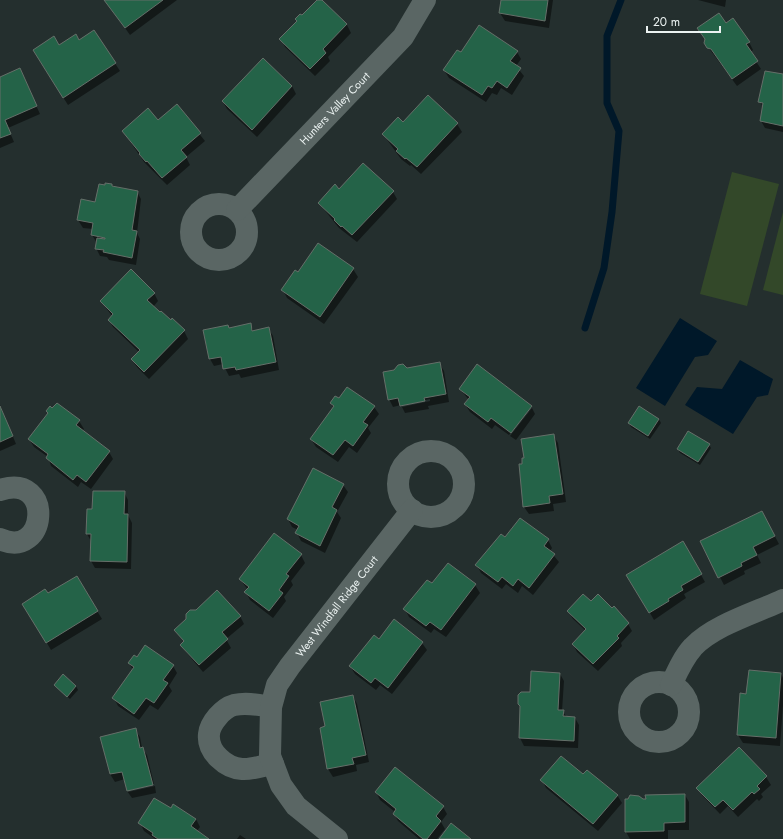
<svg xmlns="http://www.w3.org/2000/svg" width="783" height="839" font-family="Jost,sans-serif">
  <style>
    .green { fill: #334829 }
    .water { fill: #001829 }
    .shadow { fill: #0007; fill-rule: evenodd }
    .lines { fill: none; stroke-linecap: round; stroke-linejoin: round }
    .stream { stroke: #001829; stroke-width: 7 }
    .building { fill: #246348; stroke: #656f69 }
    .minor { stroke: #5a6664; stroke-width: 22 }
    .labels { text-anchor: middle; stroke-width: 4; stroke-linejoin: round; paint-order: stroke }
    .street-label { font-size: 11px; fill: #ebf2f1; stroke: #242f2e }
  </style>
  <rect width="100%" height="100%" fill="#242f2e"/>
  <g class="green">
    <polygon points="732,172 779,184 747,306 700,294"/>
    <polygon points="783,212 783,295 763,290"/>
  </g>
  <g class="water">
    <polygon points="680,318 717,341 708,355 695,357 665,406 636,388"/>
    <polygon points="740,360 773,379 768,395 757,397 733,434 685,405 697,387 722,389"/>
  </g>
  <g class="shadow">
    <polygon points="105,0 177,0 130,35"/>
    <polygon points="319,0 321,0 347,25 351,33 328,57 330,61 315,76 285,47 281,39"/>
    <polygon points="502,0 553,0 549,28 505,21 500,13"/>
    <polygon points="698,0 726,0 725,7"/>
    <polygon points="725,24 749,42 753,50 750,52 761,69 737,86 705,43 706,40"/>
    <polygon points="94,31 120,71 68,105 38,58 59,46 79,41"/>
    <polygon points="517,52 521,59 516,66 524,76 512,95 501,88 497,95 492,93 486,102 449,78 444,70 461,54"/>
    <polygon points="263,59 292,86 296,94 257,137 227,109 223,102"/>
    <polygon points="20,70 40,114 8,128 14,142 0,148 0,78"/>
    <polygon points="783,76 783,132 765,128 761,121 763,108 760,101"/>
    <polygon points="428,97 457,124 462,132 421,174 411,165 410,166 401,159 383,134 403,123"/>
    <polygon points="177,106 205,141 186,157 190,165 167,185 144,162 123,131 158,122"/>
    <polygon points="111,185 137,192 141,199 137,233 140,239 136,265 109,260 107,257 100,256 96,248 97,243 92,235 93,229 83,228 78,220"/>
    <polygon points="340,190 393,192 397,199 357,242 339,228 319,203"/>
    <polygon points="353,269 358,277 324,324 287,298 283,290 298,274"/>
    <polygon points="154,293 158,301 153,307 184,331 188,339 149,379 137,367 132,360 139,352 113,327 109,320 112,316 101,301"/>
    <polygon points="250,325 254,331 268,328 273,336 279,370 241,378 239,374 229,376 223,364 214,366 210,359 229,329"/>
    <path d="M439 363 444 371 449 402 428 406 429 409 405 413 401 405 393 407 389 399 407 369ZM430 399V401L402 407V405Z"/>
    <polygon points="460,389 531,406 535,414 516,440 510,436 532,408 529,408 509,435 495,425 492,429 470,412 465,404 469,400"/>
    <polygon points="339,400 374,407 379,414 368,428 371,433 357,453 349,447 338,462 316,447 311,439 334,408 331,403"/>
    <polygon points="57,404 79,421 84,429 82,431 109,452 113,459 91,489 81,482 78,487 51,466 48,457 34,447 29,439 49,414 47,411 53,409"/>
    <polygon points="0,405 16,444 0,451"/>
    <polygon points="659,419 661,423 650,439 631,427 629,423"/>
    <polygon points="553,435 558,443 566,502 553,504 554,511 529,514 524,507 523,464"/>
    <polygon points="709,445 711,448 700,465 680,453 678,449"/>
    <polygon points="343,485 348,492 337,512 341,518 325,553 301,541 297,533 298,530 292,527 288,519"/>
    <polygon points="124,492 128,500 128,515 132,523 131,569 95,568 91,561 91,541 87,534 88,510 93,510"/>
    <polygon points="762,512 779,544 757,555 761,563 744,571 745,574 724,585 702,542"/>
    <polygon points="505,539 548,540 552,548 550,551 559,562 533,595 522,586 518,593 506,584 502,589 481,573 477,565"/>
    <polygon points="683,543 705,582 684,594 686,598 654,620 628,575"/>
    <polygon points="301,555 305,563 291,581 293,585 284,597 286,601 273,618 250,600 246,592 248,590 240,579"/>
    <polygon points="448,564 475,585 480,593 446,637 434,629 431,633 409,617 405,609 432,584"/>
    <polygon points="76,577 102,619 51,650 24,604 48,595"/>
    <polygon points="591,602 628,624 632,631 621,643 622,646 598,671 577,652 573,644 586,631 573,619 568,611"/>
    <polygon points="240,616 244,624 226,639 231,648 203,672 186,652 181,645 184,642 176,630"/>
    <polygon points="379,640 422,643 427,650 392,694 380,685 376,690 355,674 350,666"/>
    <polygon points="137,658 173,666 177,673 169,686 172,691 158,710 150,705 139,720 118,706 114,698 133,670 129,663"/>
    <polygon points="781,673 783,678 783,705 780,746 743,743 738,735 747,695"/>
    <polygon points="560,674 564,681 562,711 567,717 575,718 579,725 578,748 524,746 520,738 521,709 519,704 531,693"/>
    <polygon points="55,686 76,686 78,690 70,699"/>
    <polygon points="353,696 357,704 369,762 356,765 357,771 333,777 328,769 321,728 327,727"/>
    <polygon points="135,730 140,737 142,748 147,755 154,784 128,790 128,792 155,786 156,793 132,798 127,791 125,779 115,782 110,774 102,737"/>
    <polygon points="739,748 766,777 771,785 761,794 763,797 759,801 757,799 738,817 728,806 720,814 702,795 698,788"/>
    <polygon points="583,775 617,795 622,803 598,831 546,788 542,780"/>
    <polygon points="376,792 443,807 447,814 441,822 445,829 437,839 419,839 398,821 394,814 395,812 380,800"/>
    <polygon points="685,795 689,802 689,830 668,830 668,839 630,839 626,832 642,800"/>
    <polygon points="171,810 196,819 200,827 197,831 209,839 155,839 144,831 140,823"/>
    <polygon points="240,835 246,839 237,839"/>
  </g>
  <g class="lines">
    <polyline class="stream" points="585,328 604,268 612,212 619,131 607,103 607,36 621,0"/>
  </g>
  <g class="building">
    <polygon points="104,0 163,0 125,28"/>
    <polygon points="317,0 322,0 347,24 323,49 326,53 310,69 279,39 297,21 295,19 300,14 302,15"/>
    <polygon points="501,0 548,0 545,21 499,13"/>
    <polygon points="719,13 726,23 733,18 750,42 746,44 758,61 732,79 711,49 707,48 704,43 705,39 697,28"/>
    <polygon points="479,25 518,51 510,61 521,68 507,88 497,81 492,88 488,86 482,95 443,70 457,50 461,52"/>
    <polygon points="94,30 116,63 63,98 33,50 54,36 59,45 76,34 79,40"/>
    <polygon points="263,58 292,86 252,130 222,101"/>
    <polygon points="20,68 37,106 5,120 11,134 0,138 0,77"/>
    <polygon points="765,71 783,74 783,126 760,121 763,103 758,102"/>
    <polygon points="428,95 458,123 417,167 406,158 405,159 396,151 398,149 382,134 398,117 403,122"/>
    <polygon points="177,104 201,133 181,150 187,157 162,178 147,161 146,162 139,154 140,153 122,131 148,108 158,120"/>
    <polygon points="363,163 394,191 352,235 342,226 341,227 334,220 335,219 318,203 335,184 339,189"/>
    <polygon points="105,183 112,184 112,186 138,191 132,230 137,231 132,258 103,252 104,250 95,249 97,238 105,239 105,238 91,235 93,223 77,220 81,199 95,202 99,184 105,185"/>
    <polygon points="318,243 354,268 320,317 281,290 295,270 298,272"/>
    <polygon points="131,269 155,293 147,300 160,312 161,311 171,320 172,318 185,330 144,372 131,359 140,350 108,320 113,314 100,301"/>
    <polygon points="251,323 252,331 269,327 276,362 236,370 235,367 223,369 221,357 209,359 203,330 228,325 229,328"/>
    <polygon points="440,362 446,394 424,398 425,401 400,406 398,398 388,400 383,372 394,370 398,365 403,364 407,368"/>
    <polygon points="477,364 532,406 511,433 491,418 488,422 464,404 470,397 459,389"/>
    <polygon points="347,387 375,406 363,422 368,425 353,446 345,440 333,455 310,439 334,406 330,403 335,396 339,398"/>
    <polygon points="57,403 80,420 76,425 110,451 86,482 77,475 73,480 46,458 48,454 28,439 48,413 46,411 50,406 52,408"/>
    <polygon points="0,406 13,436 0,442"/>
    <polygon points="639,406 659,419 648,436 628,423"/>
    <polygon points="688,431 710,444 698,462 677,449"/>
    <polygon points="554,434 563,494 549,496 550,503 523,507 519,464 522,464 522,458 524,458 521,439"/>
    <polygon points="313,468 344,484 332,507 337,510 320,546 295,533 299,526 287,519"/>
    <polygon points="93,491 125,491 124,514 128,514 127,562 90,561 91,534 86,534 87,509 92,509"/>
    <polygon points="762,511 775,536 753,547 757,555 741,563 742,566 718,578 700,541"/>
    <polygon points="520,518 549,539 544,546 555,554 529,588 518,579 513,586 502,577 498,582 475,565 501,534 505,537"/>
    <polygon points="274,533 302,554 286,574 289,576 279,590 283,593 269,611 244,592 249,587 239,579"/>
    <polygon points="683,541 702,574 681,586 683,590 668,599 669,601 649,613 626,575"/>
    <polygon points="448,563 476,584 441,630 430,622 426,626 403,609 427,580 432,583"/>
    <polygon points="77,576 98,611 46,643 22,604 45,589 48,593"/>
    <polygon points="217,590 241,616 222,632 228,639 199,665 180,645 184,641 174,630 186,619 186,614 190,610 196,610"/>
    <polygon points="583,594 591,601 598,594 612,608 614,606 629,623 617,636 619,638 593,664 572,644 586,629 567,611"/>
    <polygon points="394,619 423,642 388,688 375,678 371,683 349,666 374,635 379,639"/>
    <polygon points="145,645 174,665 163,680 168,683 154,703 146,698 134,714 112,698 134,667 128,663 134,655 137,657"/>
    <polygon points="749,670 781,673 776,738 737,735 740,693 746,694"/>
    <polygon points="531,671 560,673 558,710 564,710 563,716 575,717 574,741 519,738 520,706 518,704 518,695 521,692 530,692"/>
    <polygon points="63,674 76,686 67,697 54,685"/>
    <polygon points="353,695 366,755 352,758 354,764 327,769 320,728 325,726 320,702"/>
    <polygon points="136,728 140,748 143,747 153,785 127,791 122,772 110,774 100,737"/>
    <polygon points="739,747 767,776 757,786 760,789 754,794 752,792 733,810 723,800 715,807 696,788"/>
    <polygon points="561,756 583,774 587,770 618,795 593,824 540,780"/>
    <polygon points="395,767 444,806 436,816 441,821 427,839 423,839 393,814 396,809 375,792"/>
    <polygon points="685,794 685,822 664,823 664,831 625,832 625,799 628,799 630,795 639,796 643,799 646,799 645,795"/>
    <polygon points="154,798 171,808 173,804 196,819 191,826 209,839 158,839 152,835 153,833 138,823"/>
    <polygon points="451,823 471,839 439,839"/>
  </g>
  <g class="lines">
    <g class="minor">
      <circle cx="219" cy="232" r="28"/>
      <path id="s1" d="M237 210 403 37 425 0"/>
      <circle cx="431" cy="484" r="33"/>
      <path d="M0 490C55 472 47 561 0 539"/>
      <circle cx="659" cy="712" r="30"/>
      <path d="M671 685C677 672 683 658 693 647 714 625 755 613 783 600"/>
      <path d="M271 707C259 705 247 702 234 705 223 708 210 723 209 734 207 752 226 768 242 769 252 770 264 765 273 764"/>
      <path id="s2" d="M337 839 296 806 281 785 270 756 271 707 277 685 290 666 412 510"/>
    </g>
  </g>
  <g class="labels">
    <g class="street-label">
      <text dy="4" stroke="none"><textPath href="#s1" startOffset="141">Hunters Valley Court</textPath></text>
      <text dy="4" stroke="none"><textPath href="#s2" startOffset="280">West Windfall Ridge Court</textPath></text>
    </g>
  </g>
  <path d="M647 26v6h73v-6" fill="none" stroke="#ebf2f1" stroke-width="2"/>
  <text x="653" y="26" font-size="12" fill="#ebf2f1" stroke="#242f2e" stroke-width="3" paint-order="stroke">20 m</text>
</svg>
